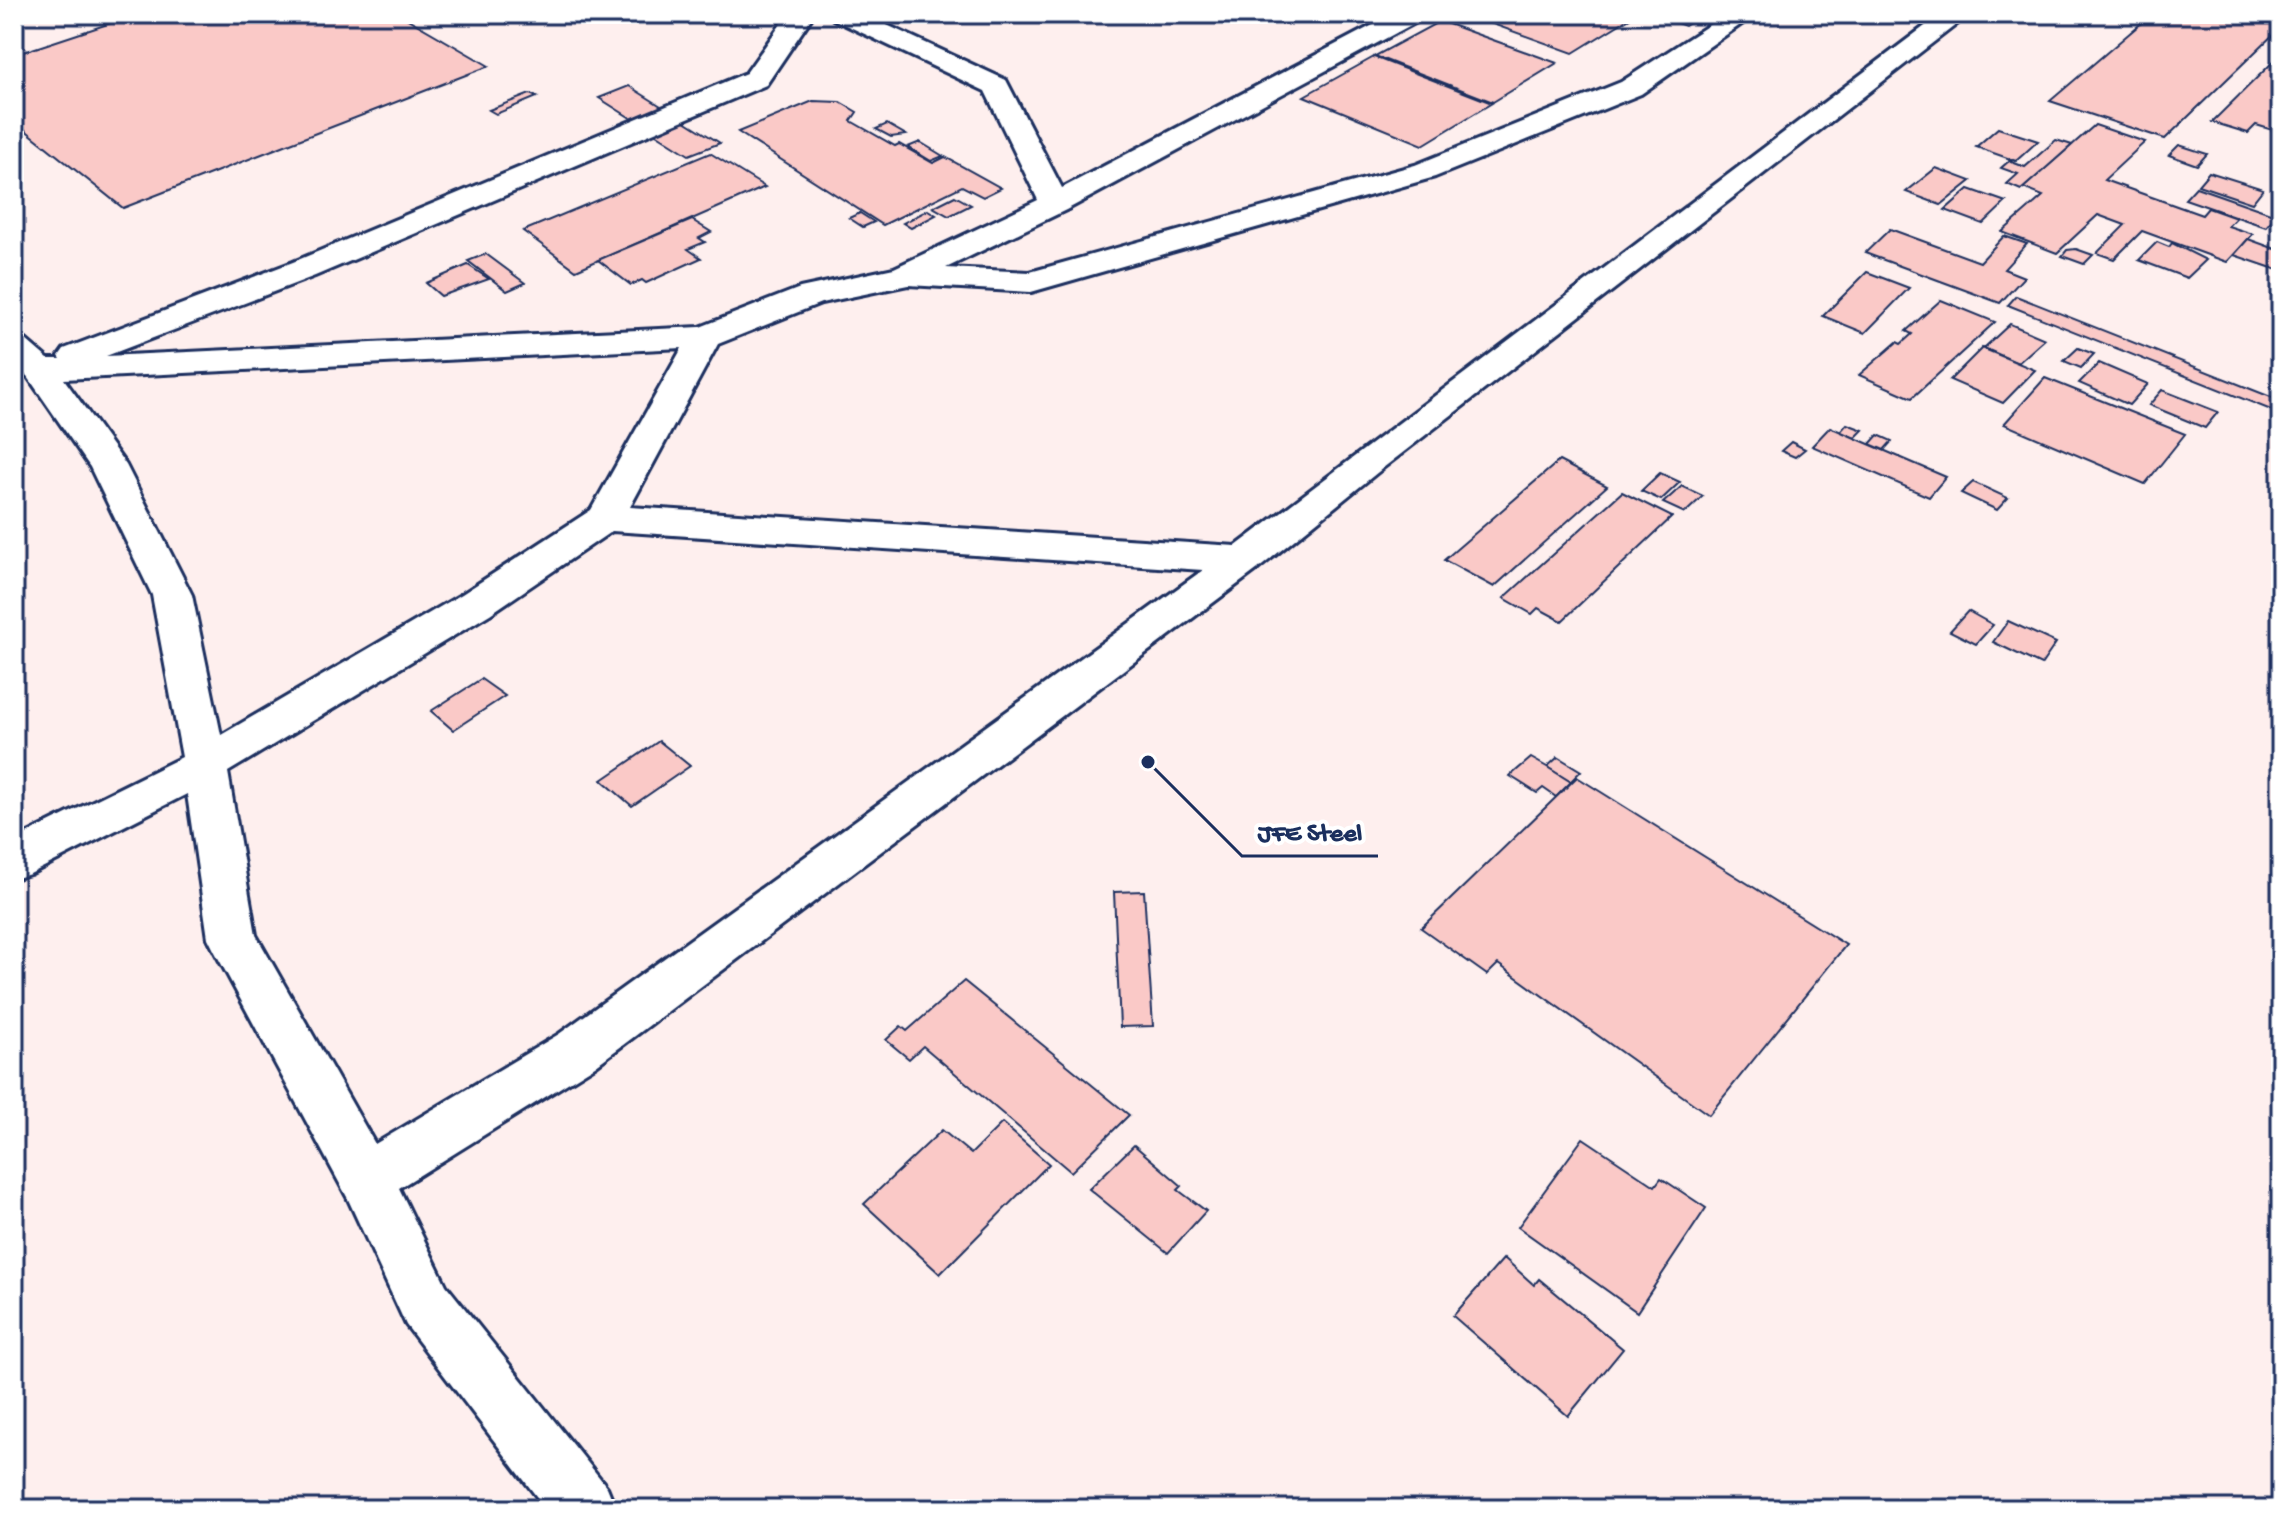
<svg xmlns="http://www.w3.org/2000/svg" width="2295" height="1523" font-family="'Gochi Hand',sans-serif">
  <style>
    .built { fill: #feefee }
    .building { fill: #fac9c7; stroke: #1b2f5e; stroke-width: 2 }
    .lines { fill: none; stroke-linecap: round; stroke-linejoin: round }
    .minor-casing { stroke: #1b2f5e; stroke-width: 6 }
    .minor { fill: #fff; fill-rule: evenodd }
    .leader { fill: none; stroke: #1b2f5e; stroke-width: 3 }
    .callout-dot { fill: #1b2f5e; stroke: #fff; stroke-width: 3 }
    .callout-label { font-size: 26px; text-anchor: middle; font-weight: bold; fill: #1b2f5e; stroke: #fff; stroke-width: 8; stroke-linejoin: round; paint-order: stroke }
  </style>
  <rect width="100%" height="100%" fill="#fff"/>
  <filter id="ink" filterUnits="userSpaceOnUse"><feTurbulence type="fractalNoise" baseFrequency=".0125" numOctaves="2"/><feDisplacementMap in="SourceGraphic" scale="16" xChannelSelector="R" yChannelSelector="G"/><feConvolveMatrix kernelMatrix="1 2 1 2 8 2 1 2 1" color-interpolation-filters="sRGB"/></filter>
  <g filter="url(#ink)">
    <rect class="built" x="14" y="14" width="2267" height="1495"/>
    <g class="building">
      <polygon points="138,14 399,14 489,66 123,208 14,121 14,55"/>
      <polygon points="1465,14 1636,14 1573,53"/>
      <polygon points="1651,14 1704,14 1685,26"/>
      <polygon points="2152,14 2281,14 2281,27 2165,139 2050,101"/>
      <polygon points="1440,21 1557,63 1493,102 1375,56"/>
      <polygon points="2281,54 2279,132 2256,125 2248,133 2212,122"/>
      <polygon points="1374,57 1492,103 1423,145 1304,96"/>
      <polygon points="629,86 720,143 689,155 599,98"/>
      <polygon points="530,94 537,97 496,114 489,110"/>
      <polygon points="813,101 840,102 857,112 851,121 895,146 899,144 933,163 945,157 1001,188 983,197 962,186 883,225 738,132"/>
      <polygon points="887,124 906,135 891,137 876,129"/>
      <polygon points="2095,125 2145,142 2104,180 2202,215 2208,208 2236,218 2228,226 2253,234 2227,262 2142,231 2114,259 2097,253 2125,225 2098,215 2057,253 2002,232 2043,196 2023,188"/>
      <polygon points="1998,128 2038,141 2016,161 1976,147"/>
      <polygon points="2056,140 2072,145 2021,190 2007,184 2018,174 2001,168 2009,161 2025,167"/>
      <polygon points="920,142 943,156 931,161 908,147"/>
      <polygon points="2179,145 2207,154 2197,165 2169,155"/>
      <polygon points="710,153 765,187 576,270 523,231"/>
      <polygon points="1936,168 1971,181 1941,205 1906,192"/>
      <polygon points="2209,172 2263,189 2252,203 2198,185"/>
      <polygon points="2196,187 2276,215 2266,227 2185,199"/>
      <polygon points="1969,189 2006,202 1983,224 1945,210"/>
      <polygon points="955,196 971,205 949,216 933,207"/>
      <polygon points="928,210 936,215 911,228 903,223"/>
      <polygon points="860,213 874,222 863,227 849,218"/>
      <polygon points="692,220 711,232 699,238 705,242 688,249 701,258 646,283 642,280 631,285 598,260"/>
      <polygon points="1890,229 1980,262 2004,236 2027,244 2004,269 2024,277 2000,303 1865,253"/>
      <polygon points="2248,239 2281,251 2281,271 2234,255"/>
      <polygon points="2157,242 2169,247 2172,243 2206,260 2187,278 2139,260"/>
      <polygon points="2076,249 2093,255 2084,264 2062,256 2067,250"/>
      <polygon points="486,254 525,283 507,291 468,261"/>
      <polygon points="468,265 489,279 441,296 426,283"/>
      <polygon points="1867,272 1909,288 1865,333 1823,316"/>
      <polygon points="2016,296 2281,401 2281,414 2008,305"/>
      <polygon points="1941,300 1995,322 1912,398 1859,375 1897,342 1901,344 1912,334 1906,331"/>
      <polygon points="2010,324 2045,339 2018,363 1984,348"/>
      <polygon points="1982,348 2035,370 2003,403 1950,380"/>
      <polygon points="2078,348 2094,354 2081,368 2064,361"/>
      <polygon points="2099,363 2148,384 2129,405 2079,383"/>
      <polygon points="2045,378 2185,434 2145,484 2004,424"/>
      <polygon points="2162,390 2218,412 2205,428 2149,405"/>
      <polygon points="1847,424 1863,430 1855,438 1840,432"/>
      <polygon points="1830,427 1855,438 1946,477 1929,497 1812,446"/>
      <polygon points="1878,435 1892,441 1884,450 1870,444"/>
      <polygon points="1791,442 1805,449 1795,457 1781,451"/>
      <polygon points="1559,461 1607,486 1494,587 1444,560"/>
      <polygon points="1660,473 1680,482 1661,500 1641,491"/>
      <polygon points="1973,482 2008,498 1997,510 1961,493"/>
      <polygon points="1682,486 1703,496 1685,513 1663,503"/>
      <polygon points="1622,492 1672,517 1562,621 1538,608 1532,614 1504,598"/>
      <polygon points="1968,611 1993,625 1976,644 1950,631"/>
      <polygon points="2008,621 2056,643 2041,665 1993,642"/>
      <polygon points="481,679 505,696 453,730 431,711"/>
      <polygon points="659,741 690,766 632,806 602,780"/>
      <polygon points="1558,757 1581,771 1570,782 1547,767"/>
      <polygon points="1531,758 1547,767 1571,782 1556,797 1543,788 1537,793 1510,776"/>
      <polygon points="1577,777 1846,945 1709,1115 1498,964 1487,975 1421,928"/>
      <polygon points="1144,891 1153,1026 1120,1027 1114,892"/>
      <polygon points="964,981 1129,1115 1071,1172 923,1046 909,1059 886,1040 901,1026 907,1031"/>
      <polygon points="1002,1123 1049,1164 940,1274 864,1204 942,1130 971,1154"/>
      <polygon points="1583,1138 1655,1186 1661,1178 1706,1208 1637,1312 1518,1227"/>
      <polygon points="1134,1145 1182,1186 1178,1190 1206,1211 1168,1253 1089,1189"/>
      <polygon points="1504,1258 1534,1285 1539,1279 1623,1349 1568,1416 1453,1316"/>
    </g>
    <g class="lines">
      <g class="minor-casing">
        <path id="minor" d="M788 14H814L766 85 315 276 106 356 700 327 800 288 894 268 1038 200 985 91 833 19 829 14H863L1006 80 1062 188 1394 14H1426L1422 19 1066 210 946 268 1030 272 1415 165 1621 82 1726 14H1756L1641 94 1435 177 1031 292 908 285 821 303 718 344 630 507 1236 546 1941 14H1970L1383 468 1258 569 595 1066 399 1188 446 1285 607 1487 616 1509H546L406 1325 347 1197 215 952 208 938 187 794 30 874 14 879V840L182 757 152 595 90 467 28 377 14 365V337L26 340 48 359H61L59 356 64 349 293 262 746 73ZM682 348 591 510 462 594 221 735 192 595 126 465 64 379ZM612 531 1203 570 559 1034 375 1144 256 935 228 772 490 614Z"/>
      </g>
      <use href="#minor" class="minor"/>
    </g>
  </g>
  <path class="leader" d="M1148 762L1242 856H1378"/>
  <circle class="callout-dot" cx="1148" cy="762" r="8"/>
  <g class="callout-label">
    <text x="1310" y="840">JFE Steel</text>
  </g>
  <rect width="2295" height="1523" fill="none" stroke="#fff" stroke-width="48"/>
  <rect x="24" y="24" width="2247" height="1475" fill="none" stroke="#1b2f5e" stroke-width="3" filter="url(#ink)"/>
</svg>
